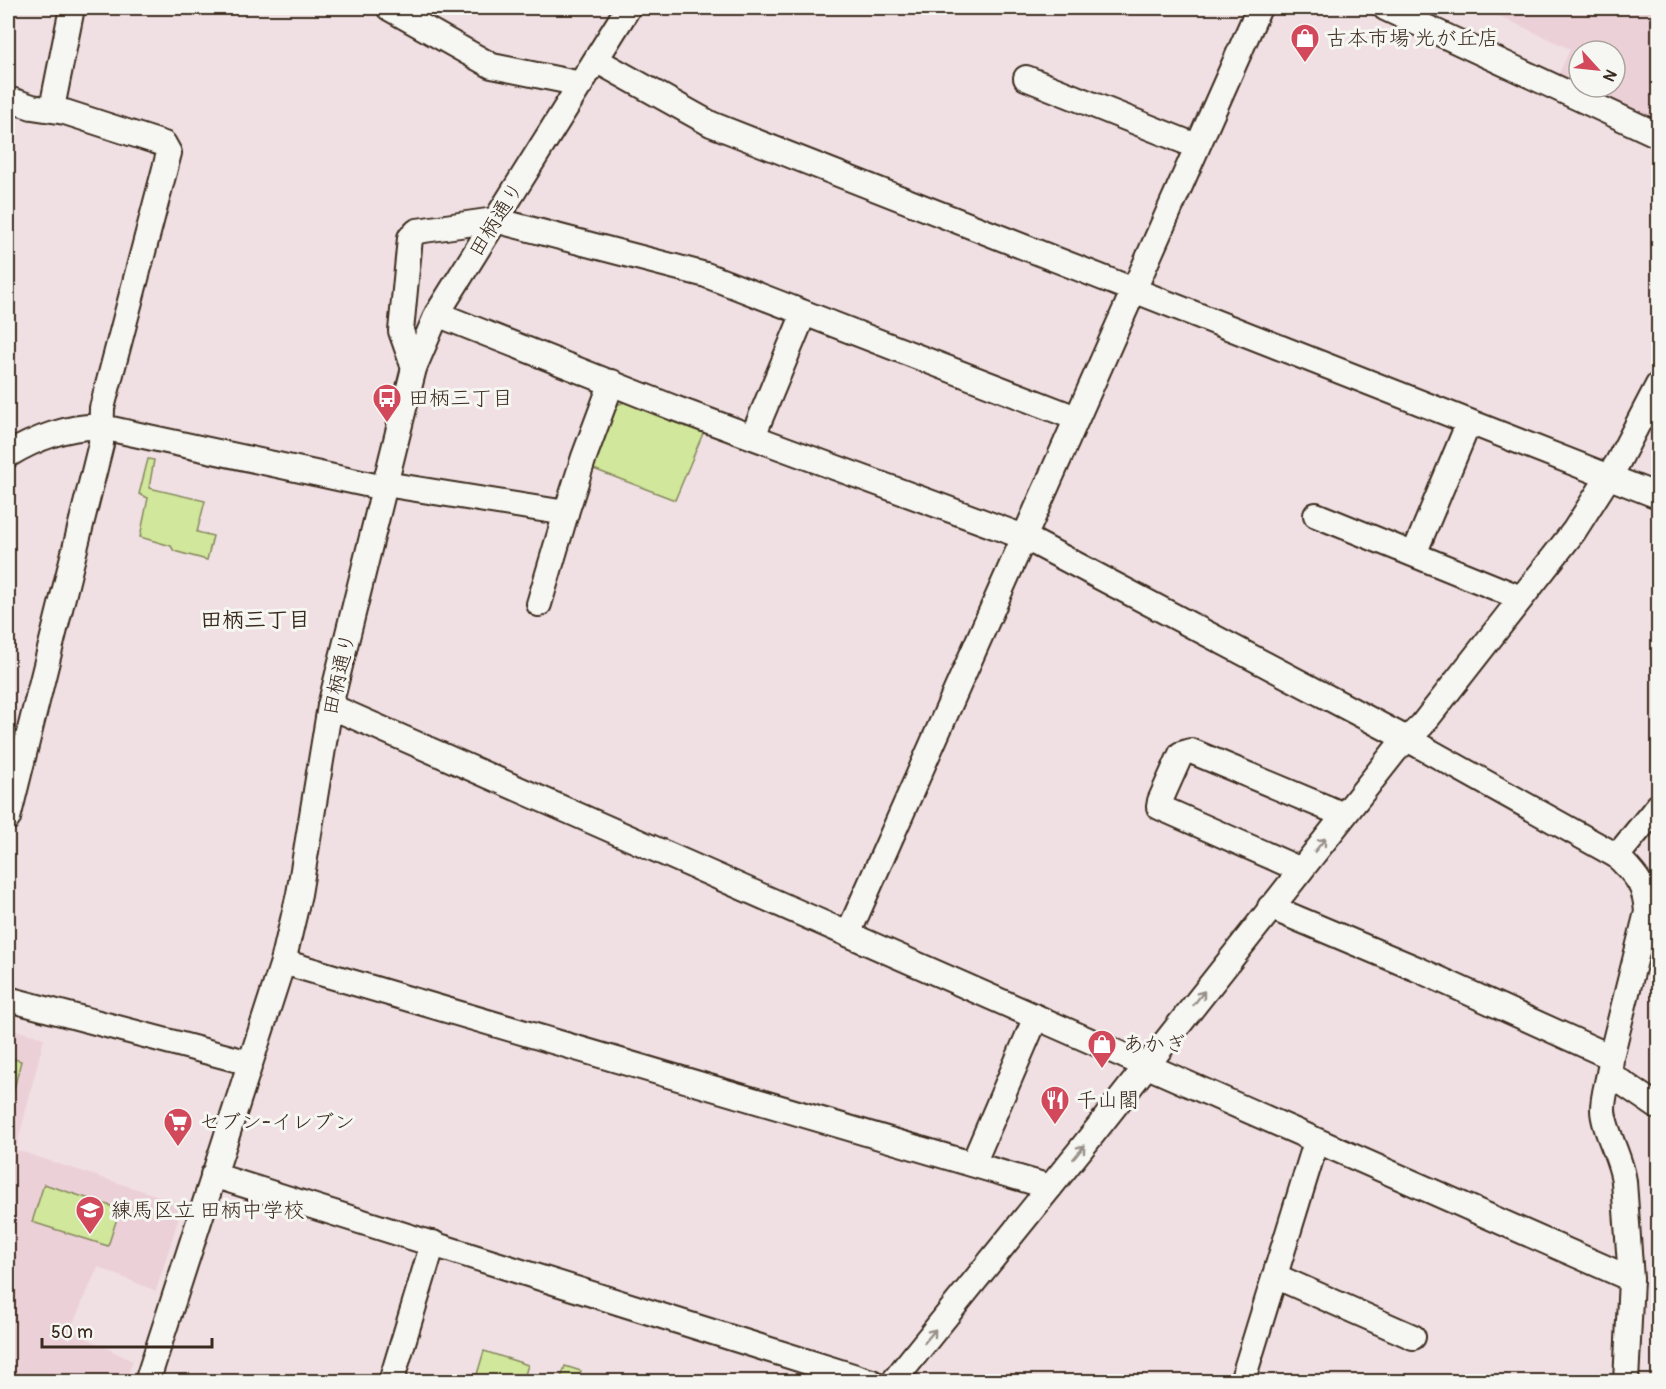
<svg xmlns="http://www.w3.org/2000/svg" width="1666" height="1389" font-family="Pangolin,'Klee One',sans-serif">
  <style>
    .built { fill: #ecd0d8 }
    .green { fill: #d1e79c; stroke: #86885d; stroke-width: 1.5 }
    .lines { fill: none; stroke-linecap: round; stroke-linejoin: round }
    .minor-casing { stroke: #3b2a1e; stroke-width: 28 }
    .minor { stroke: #f6f6f2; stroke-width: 24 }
    .oneway { stroke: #989088 }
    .labels { text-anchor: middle; stroke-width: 6; stroke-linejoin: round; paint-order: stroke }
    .poi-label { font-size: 21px; fill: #3b2a1e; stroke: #f6f6f2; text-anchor: start }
    .street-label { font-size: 21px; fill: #3b2a1e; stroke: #f6f6f2 }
    .neighbourhood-label { font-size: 22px; font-weight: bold; fill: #3b2a1e; stroke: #f6f6f2 }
  </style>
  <rect width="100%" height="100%" fill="#f0e0e3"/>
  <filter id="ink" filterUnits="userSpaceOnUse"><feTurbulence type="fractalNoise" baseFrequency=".0167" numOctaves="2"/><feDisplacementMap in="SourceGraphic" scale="12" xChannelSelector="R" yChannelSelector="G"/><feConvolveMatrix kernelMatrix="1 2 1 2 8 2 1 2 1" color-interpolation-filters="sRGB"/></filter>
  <g filter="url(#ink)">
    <g class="built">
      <polygon points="1482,8 1658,8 1658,120 1587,87 1615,87 1615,51 1579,51 1579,83 1559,74 1570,49"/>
      <polygon points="8,1028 44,1038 16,1150 183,1204 156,1291 98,1267 70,1330 133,1361 125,1381 8,1381"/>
    </g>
    <g class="green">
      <polygon points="627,401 704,431 675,500 591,468 614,406"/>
      <polygon points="148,459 154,460 149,488 205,501 197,532 213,536 207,560 174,551 171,546 140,537 148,498 139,494"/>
      <polygon points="8,1057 21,1061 8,1113"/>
      <polygon points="44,1184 120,1209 108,1246 32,1222"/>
      <polygon points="484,1351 528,1365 523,1381 475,1381"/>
      <polygon points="565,1366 581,1371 578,1381 560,1381"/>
    </g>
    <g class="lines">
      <g class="minor-casing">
        <g id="minor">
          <polyline points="389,8 492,66 581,84"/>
          <polyline points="1385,8 1658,135"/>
          <polyline points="596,60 711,124 1658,496"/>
          <polyline points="1026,78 1196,146"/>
          <polyline points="8,99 32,107 65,112 164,144 169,153 102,408 101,444 8,818"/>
          <polyline points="52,108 72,8"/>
          <path d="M437 314 674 408 1024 537 1420 746 1617 856C1636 876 1645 883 1647 912L1611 1057C1611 1074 1603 1092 1603 1109 1603 1129 1622 1159 1624 1182L1631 1279 1626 1382"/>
          <polyline points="414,368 401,331 410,238 417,231 495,220 706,275 1076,418"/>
          <polyline points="753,436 804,313"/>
          <path d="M8 455C34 439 70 425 102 427L384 488"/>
          <polyline points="385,484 566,513 584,457 612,382"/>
          <polyline points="1316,515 1521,598"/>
          <polyline points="1414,554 1469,422"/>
          <polyline points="539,604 566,513"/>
          <polyline points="330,706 1631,1279"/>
          <polyline points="1617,856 1658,806"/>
          <polyline points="1301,870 1159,807 1160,801 1181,754 1191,751 1344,815"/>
          <polyline points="1270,907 1417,969 1611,1057"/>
          <polyline points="848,934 1259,8"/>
          <polyline points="283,962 1050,1187"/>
          <polyline points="8,999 250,1063"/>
          <polyline points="1611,1075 1658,1107"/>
          <polyline points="973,1164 1036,1017"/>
          <polyline points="213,1175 872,1382"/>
          <polyline points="1275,1276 1413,1337"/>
          <polyline points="147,1382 283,962 299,894 330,706 414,368 437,314 628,8"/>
          <polyline points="391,1382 433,1243"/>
          <polyline points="893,1382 1081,1149 1395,751 1422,725 1574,531 1618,462 1658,385"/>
          <polyline points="1242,1382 1316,1142"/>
        </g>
      </g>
      <use href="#minor" class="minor"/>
    </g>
    <defs><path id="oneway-shaft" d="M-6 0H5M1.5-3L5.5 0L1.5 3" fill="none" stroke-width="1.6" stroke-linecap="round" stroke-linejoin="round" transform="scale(1.5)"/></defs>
    <g class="oneway">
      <use href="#oneway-shaft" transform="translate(1320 845) rotate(-51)"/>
      <use href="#oneway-shaft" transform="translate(1199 998) rotate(-52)"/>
      <use href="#oneway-shaft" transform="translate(1079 1152) rotate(-51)"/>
      <use href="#oneway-shaft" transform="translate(930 1336) rotate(-51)"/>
    </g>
  </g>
  <defs>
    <g id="shop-pin" transform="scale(1.5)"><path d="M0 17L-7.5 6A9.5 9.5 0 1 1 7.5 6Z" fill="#d1495b" stroke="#f6f6f2"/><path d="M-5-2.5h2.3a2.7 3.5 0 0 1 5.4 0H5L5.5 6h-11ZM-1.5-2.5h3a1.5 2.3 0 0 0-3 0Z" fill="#fff"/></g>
    <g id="bus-pin" transform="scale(1.5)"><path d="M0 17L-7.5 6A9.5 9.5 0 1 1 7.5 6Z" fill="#d1495b" stroke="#f6f6f2"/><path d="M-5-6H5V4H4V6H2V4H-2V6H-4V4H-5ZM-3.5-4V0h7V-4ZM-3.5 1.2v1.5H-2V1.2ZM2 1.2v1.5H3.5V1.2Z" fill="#fff"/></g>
    <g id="restaurant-pin" transform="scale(1.5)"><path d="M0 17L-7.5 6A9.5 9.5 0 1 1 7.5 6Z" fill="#d1495b" stroke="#f6f6f2"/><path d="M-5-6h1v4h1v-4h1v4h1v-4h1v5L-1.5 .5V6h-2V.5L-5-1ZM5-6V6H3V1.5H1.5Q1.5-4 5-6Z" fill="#fff"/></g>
    <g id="supermarket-pin" transform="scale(1.5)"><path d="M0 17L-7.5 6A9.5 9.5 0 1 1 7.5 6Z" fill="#d1495b" stroke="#f6f6f2"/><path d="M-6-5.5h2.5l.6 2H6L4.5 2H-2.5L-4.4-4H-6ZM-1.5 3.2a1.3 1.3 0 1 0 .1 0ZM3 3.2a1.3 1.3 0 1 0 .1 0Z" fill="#fff"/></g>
    <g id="school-pin" transform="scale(1.5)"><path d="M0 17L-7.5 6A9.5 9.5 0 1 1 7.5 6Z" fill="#d1495b" stroke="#f6f6f2"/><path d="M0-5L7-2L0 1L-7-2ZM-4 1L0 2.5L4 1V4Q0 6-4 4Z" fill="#fff"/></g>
  </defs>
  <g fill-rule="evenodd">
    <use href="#shop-pin" x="1305" y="38"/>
    <use href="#bus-pin" x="387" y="398"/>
    <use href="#shop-pin" x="1102" y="1044"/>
    <use href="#restaurant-pin" x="1055" y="1100"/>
    <use href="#supermarket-pin" x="178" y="1122"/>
    <use href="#school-pin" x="90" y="1210"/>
  </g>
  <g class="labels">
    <g class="poi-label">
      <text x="1326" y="45">古本市場 光が丘店</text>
      <text x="408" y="405">田柄三丁目</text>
      <text x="1123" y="1051">あかぎ</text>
      <text x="1076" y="1107">千山閣</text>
      <text x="199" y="1129">セブン-イレブン</text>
      <text x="111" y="1217">練馬区立 田柄中学校</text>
    </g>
    <g class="street-label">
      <text transform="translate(496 219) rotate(-58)" y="7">田柄通り</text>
      <text transform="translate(339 674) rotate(-77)" y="7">田柄通り</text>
    </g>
    <g class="neighbourhood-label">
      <text x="255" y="627">田柄三丁目</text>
    </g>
  </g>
  <rect width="1666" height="1389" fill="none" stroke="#f6f6f2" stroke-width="30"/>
  <rect x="15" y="15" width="1636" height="1359" fill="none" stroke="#3b2a1e" stroke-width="2" filter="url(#ink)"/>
  <g transform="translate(1597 69) rotate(117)"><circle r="28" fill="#f6f6f2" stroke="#aba49d" stroke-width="1.5"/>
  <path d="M0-4.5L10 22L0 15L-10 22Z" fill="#d1495b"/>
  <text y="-9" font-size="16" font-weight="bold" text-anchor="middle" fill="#3b2a1e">N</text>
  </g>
  <path d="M42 1338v9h170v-9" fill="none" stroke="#3b2a1e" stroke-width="3"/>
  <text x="51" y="1338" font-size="18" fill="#3b2a1e" stroke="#f6f6f2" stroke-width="4.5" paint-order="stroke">50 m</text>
</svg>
